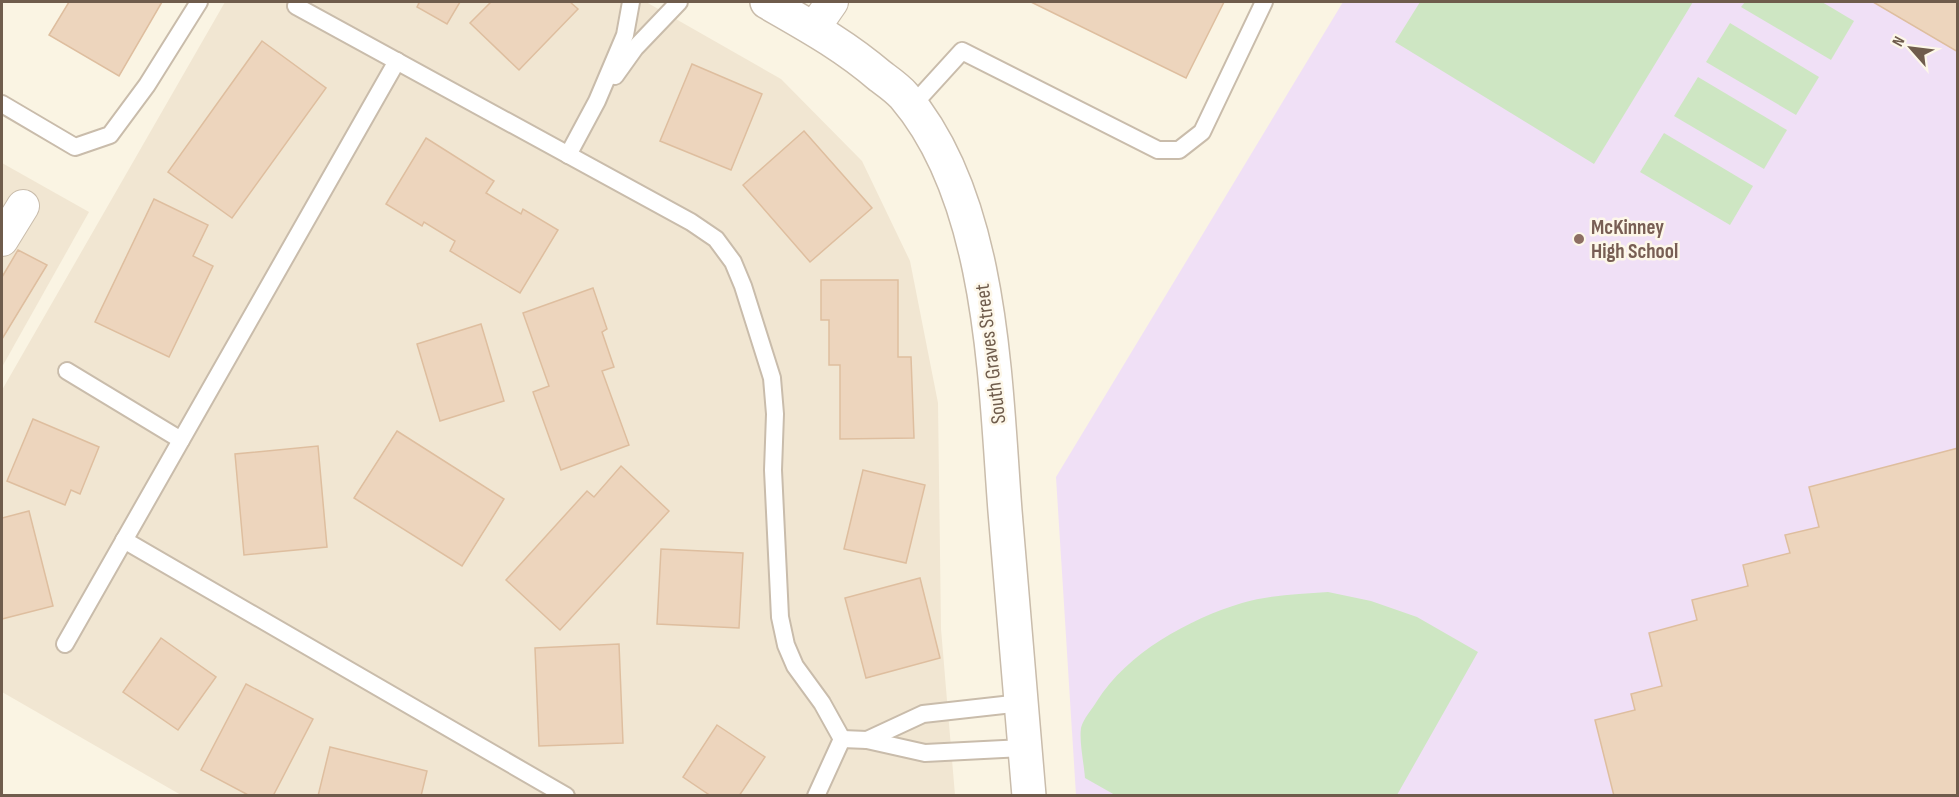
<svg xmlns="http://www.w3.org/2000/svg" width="1959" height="797" font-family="'Sofia Sans Condensed',sans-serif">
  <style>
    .residential { fill: #f1e6d2 }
    .education { fill: #f0e0f6 }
    .green { fill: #cee6c3 }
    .building { fill: #edd5bd; stroke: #debe9f; stroke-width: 1.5 }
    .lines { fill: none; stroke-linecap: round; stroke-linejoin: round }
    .service-casing { stroke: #c9bcab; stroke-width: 20 }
    .minor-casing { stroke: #c9bcab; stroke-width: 34 }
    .tertiary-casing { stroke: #c9bcab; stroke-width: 36 }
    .service { stroke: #fff; stroke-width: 16 }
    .minor { stroke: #fff; stroke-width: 32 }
    .tertiary { stroke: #fff; stroke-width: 33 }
    .education-dot { fill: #8d6e63; stroke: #fdf7e9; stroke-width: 2 }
    .labels { text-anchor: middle; stroke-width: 5; stroke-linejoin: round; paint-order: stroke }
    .education-label { font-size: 21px; font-weight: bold; fill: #785e54; stroke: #fdf7e9; text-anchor: start }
    .street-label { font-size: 21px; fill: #6f5c4c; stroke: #fdf7e9 }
  </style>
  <rect width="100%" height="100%" fill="#faf4e3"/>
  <g class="residential">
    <polygon points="225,2 646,2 781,79 862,161 910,261 938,403 941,629 955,795 181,795 2,692 2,390"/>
    <polygon points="2,163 89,212 2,367"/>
  </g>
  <polygon class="education" points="1343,2 1957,2 1957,795 1076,795 1056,477"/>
  <g class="green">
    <polygon points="1420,2 1693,2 1594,164 1395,42"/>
    <polygon points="1745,2 1822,2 1854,21 1831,60 1741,7"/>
    <polygon points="1730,23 1819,77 1796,115 1706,62"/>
    <polygon points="1698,77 1787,130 1764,169 1674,116"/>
    <polygon points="1664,133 1753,186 1730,225 1640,172"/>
    <path d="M1328 592 1371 601 1417 617 1478 652 1397 795H1115L1085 778C1084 764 1079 741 1081 728 1083 719 1093 708 1097 701 1127 653 1189 619 1242 603 1270 595 1299 594 1328 592Z"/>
  </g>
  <g class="building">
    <polygon points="69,2 162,2 119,76 49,35"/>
    <polygon points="417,2 460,2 447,24 417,7 419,3"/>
    <polygon points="491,2 570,2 578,9 519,70 470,23"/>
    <polygon points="1031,2 1224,2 1186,78"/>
    <polygon points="1873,2 1958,2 1958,52"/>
    <polygon points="262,41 326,88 232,218 168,172"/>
    <polygon points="692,64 762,94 731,170 660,141"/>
    <polygon points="804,131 872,208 810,262 743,185"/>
    <polygon points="426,138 494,181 486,193 521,214 523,209 558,230 520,293 450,251 455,241 424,222 422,226 386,204"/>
    <polygon points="154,199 208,225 193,256 213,266 169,357 95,322"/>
    <polygon points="18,250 47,265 2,339 2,277"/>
    <polygon points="821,280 898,280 898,357 911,357 914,438 840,439 840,365 829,365 829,320 821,320"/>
    <polygon points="593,288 607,329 602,332 614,367 602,371 629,445 561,470 533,392 549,386 523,313"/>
    <polygon points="481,324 504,401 440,421 417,344"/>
    <polygon points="33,419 99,447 80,494 71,490 65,505 7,481"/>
    <polygon points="397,431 504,499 462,566 354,498"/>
    <polygon points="318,446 327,547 244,555 235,454"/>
    <polygon points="1958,448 1958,796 1614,796 1595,720 1635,710 1631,694 1662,686 1649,633 1697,620 1692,600 1748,586 1743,565 1790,553 1785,535 1819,527 1809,487"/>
    <polygon points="621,466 669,511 560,630 506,580 587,491 594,497"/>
    <polygon points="863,470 925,485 906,563 844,549"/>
    <polygon points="29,511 53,606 2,619 2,518"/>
    <polygon points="661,549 743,553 739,628 657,624"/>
    <polygon points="920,578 940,658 866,678 845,598"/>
    <polygon points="161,638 216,677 178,730 123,692"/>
    <polygon points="619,644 623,743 539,746 535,648"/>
    <polygon points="246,684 313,719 273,796 250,796 201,770"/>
    <polygon points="717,725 765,757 739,796 711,796 683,777"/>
    <polygon points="330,747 427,771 421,796 318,796"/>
  </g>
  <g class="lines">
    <g class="service-casing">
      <g id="service">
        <polyline points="296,6 691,222 716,239 733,262 743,286 772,378 775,414 773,470 780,617 786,645 795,666 822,703 842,739 816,796"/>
        <polyline points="615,76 635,48 679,2"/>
        <polyline points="2,104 75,147 110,135 147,85 199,2"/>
        <polyline points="911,107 962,51 1158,150 1179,150 1202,132 1264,2"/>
        <polyline points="568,155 597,101 625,35 631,2"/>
        <polyline points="67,371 181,440"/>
        <polyline points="124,540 566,796"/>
        <polyline points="65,644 397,61"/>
        <polyline points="842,739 867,740 925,753 1025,748"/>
        <polyline points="867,740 923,714 1021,703"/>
      </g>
    </g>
    <g class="minor-casing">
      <g id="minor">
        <polyline points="814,28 832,2"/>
        <polyline points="2,240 23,206"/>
      </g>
    </g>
    <g class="tertiary-casing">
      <path id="tertiary" d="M767 2C807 25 844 45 880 76 888 82 897 88 904 96 993 200 995 381 1005 511 1013 606 1021 701 1029 796"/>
    </g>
    <use href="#service" class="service"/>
    <use href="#minor" class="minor"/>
    <use href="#tertiary" class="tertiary"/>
  </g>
  <circle class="education-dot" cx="1579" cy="239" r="6"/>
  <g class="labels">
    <g class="education-label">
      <text x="1591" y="234">McKinney<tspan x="1591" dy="24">High School</tspan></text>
    </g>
    <g class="street-label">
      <text transform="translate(990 354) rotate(-97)" y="7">South Graves Street</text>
    </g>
  </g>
  <rect width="1959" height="797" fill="none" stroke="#6f5c4c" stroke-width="6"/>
  <g transform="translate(1911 48) rotate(298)" stroke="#fdf7e9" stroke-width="4.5" paint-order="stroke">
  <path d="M0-4.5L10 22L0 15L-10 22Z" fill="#6f5c4c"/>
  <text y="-9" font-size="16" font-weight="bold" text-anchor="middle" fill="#6f5c4c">N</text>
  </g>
</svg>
